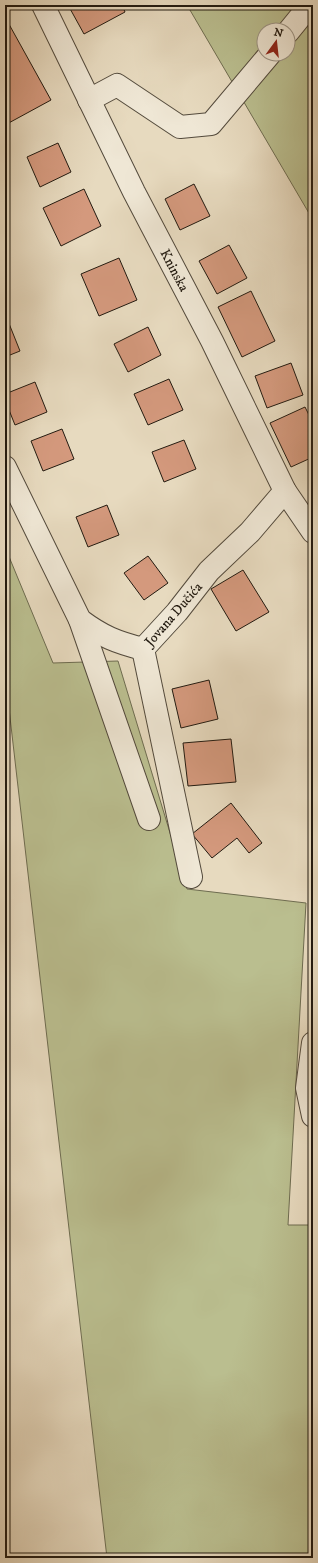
<svg xmlns="http://www.w3.org/2000/svg" width="318" height="1563" font-family="'IM FELL DW Pica',serif">
  <style>
    .green { fill: #babe8f; stroke: #6e6c50; fill-rule: evenodd }
    .building { fill: #d4997d; stroke: #221a10 }
    .lines { fill: none; stroke-linecap: round; stroke-linejoin: round }
    .minor-casing { stroke: #534a3c; stroke-width: 24 }
    .minor { stroke: #efe7d5; stroke-width: 22 }
    .labels { text-anchor: middle; stroke-width: 4; stroke-linejoin: round; paint-order: stroke }
    .street-label { font-size: 14px; fill: #221a10; stroke: #efe7d5 }
  </style>
  <rect width="100%" height="100%" fill="#e7dabf"/>
  <filter id="stains"><feTurbulence type="fractalNoise" baseFrequency=".005" numOctaves="4"/><feColorMatrix values="0 0 0 0 .2 0 0 0 0 .09 0 0 0 0 .02 0 0 0 .5 -.17"/></filter>
  <radialGradient id="worn" r=".72"><stop offset=".6" stop-color="#630" stop-opacity="0"/><stop offset="1" stop-color="#630" stop-opacity=".3"/></radialGradient>
  <g class="green">
    <path d="M187 5H313V220ZM264 30H288V54H264Z"/>
    <polygon points="5,547 53,663 118,661 187,889 306,903 288,1225 313,1225 313,1558 107,1558 5,674"/>
  </g>
  <g class="building">
    <polygon points="68,5 122,5 125,12 84,34"/>
    <polygon points="5,17 51,100 5,125"/>
    <polygon points="58,143 71,172 40,187 27,157"/>
    <polygon points="194,184 210,216 180,230 165,199"/>
    <polygon points="84,189 101,226 61,246 43,208"/>
    <polygon points="229,245 247,278 217,294 199,261"/>
    <polygon points="119,258 137,300 99,316 81,274"/>
    <polygon points="251,291 275,341 242,357 218,307"/>
    <polygon points="8,321 20,351 5,357 5,322"/>
    <polygon points="148,327 161,355 128,372 114,344"/>
    <polygon points="291,363 303,395 267,408 255,376"/>
    <polygon points="169,379 183,410 148,425 134,394"/>
    <polygon points="35,382 47,412 15,425 5,400 5,394"/>
    <polygon points="305,407 313,423 313,457 291,467 270,423"/>
    <polygon points="62,429 74,459 43,471 31,441"/>
    <polygon points="184,440 196,469 164,482 152,452"/>
    <polygon points="107,505 119,535 88,547 76,517"/>
    <polygon points="148,556 168,583 144,600 124,573"/>
    <polygon points="243,570 269,612 236,631 211,589"/>
    <polygon points="209,680 218,719 181,728 172,689"/>
    <polygon points="231,739 236,782 188,786 183,743"/>
    <polygon points="231,803 262,843 249,853 237,838 212,858 192,834"/>
  </g>
  <g class="lines">
    <g class="minor-casing">
      <g id="minor">
        <polyline points="43,5 134,192 212,341 285,491 313,532"/>
        <polyline points="288,32 310,5"/>
        <polyline points="89,100 117,85 180,127 211,124 270,54"/>
        <path d="M5 467 80 620C103 637 116 642 143 649"/>
        <polyline points="80,620 149,819"/>
        <polyline points="143,649 191,877"/>
        <polyline points="143,649 177,612 209,571 250,532 285,491"/>
        <polyline points="313,1043 307,1088 313,1116"/>
      </g>
    </g>
    <use href="#minor" class="minor"/>
  </g>
  <g class="labels">
    <g class="street-label">
      <text transform="translate(175 270) rotate(62)" y="5">Kninska</text>
      <text transform="translate(173 614) rotate(-49)" y="5">Jovana Dučića</text>
    </g>
  </g>
  <rect width="318" height="1563" fill="none" stroke="#e7dabf" stroke-width="20"/>
  <rect x="6" y="6" width="306" height="1551" fill="none" stroke="#221a10" stroke-width="2"/>
  <rect x="10" y="10" width="298" height="1543" fill="none" stroke="#221a10"/>
  <g transform="translate(276 42) rotate(15)"><circle r="19" fill="#efe7d5" stroke="#9d9586"/>
  <path d="M0-3L7 15L0 10L-7 15Z" fill="#8f2418"/>
  <text y="-6" font-size="11" font-weight="bold" text-anchor="middle" fill="#221a10">N</text>
  </g>
  <rect width="100%" height="100%" filter="url(#stains)"/>
  <rect width="100%" height="100%" fill="url(#worn)"/>
</svg>
